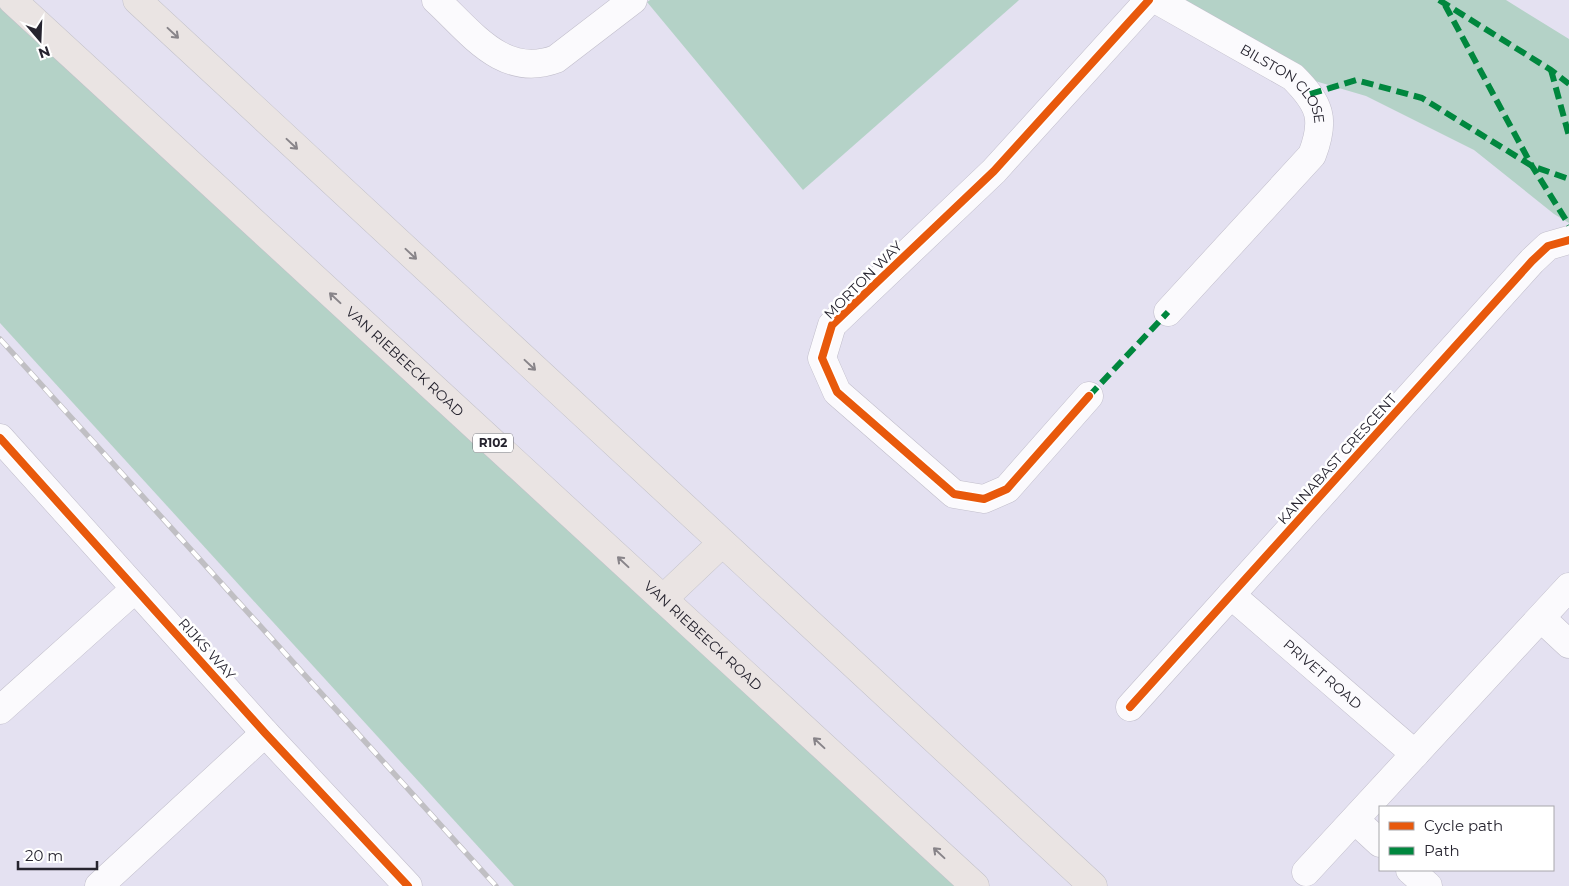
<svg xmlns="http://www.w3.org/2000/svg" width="1569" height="886" font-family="Montserrat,sans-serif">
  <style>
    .green { fill: #b4d2c7 }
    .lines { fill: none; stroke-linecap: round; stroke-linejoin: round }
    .street-casing { stroke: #c1becb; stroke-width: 29 }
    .primary-casing { stroke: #c2c1c9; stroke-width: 29 }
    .street { stroke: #fbfafd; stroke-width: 28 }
    .primary { stroke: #eae4e3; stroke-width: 28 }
    .rail-casing { stroke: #c0bfc3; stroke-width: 5.5 }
    .rail { stroke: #fff; stroke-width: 4; stroke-dasharray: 11; stroke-linecap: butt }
    .quiet { stroke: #00873e; stroke-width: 6; stroke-dasharray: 12 6; stroke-linecap: butt }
    .cycleway-casing { stroke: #fff; stroke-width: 11 }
    .cycleway { stroke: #e8590c; stroke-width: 8 }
    .oneway { stroke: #888489 }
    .labels { text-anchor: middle; stroke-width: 5; stroke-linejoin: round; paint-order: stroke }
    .shield { fill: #fff; stroke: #67666d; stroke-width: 1 }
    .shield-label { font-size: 12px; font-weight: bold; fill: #26242f }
    .street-label { font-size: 14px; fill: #26242f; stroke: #fff }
  </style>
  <rect width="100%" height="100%" fill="#e4e1f1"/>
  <g class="green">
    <polygon points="650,0 1019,0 803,190 647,2"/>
    <polygon points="1186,0 1506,0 1569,39 1569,223 1554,214 1474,150 1366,96 1315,81 1191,7"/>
    <polygon points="0,2 958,886 514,886 0,323"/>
  </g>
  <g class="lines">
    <g class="street-casing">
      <g id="street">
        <path d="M436 0C471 32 503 79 556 59L633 0"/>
        <path id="s1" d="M1157 0 1293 77C1320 104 1326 119 1312 155L1168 312"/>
        <polyline points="1089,396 1007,489 984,499 954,494 837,392 822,358 832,325 994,171 1149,0"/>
        <polyline points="0,438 265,733 408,886"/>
        <path id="s2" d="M1231 595 1415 754"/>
        <polyline points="1541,618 1569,644"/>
        <polyline points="1130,707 1532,261 1548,246 1569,240"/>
        <polyline points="0,710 135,589"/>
        <polyline points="1355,820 1380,843"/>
        <polyline points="1410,870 1428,886"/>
        <polyline points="1306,872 1569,587"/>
        <polyline points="99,886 265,733"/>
      </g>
    </g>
    <g class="primary-casing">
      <g id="primary">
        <path id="s3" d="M12 0 975 886"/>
        <polyline points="137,0 1093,886"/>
        <polyline points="663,599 722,543"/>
      </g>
    </g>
    <use href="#street" class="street"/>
    <use href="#primary" class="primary"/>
    <g class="rail-casing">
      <polyline id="rail" points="0,339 496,886"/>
    </g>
    <use href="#rail" class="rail"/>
    <g class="quiet">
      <polyline points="1439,0 1551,70 1569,84"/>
      <polyline points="1445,5 1532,166 1569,225"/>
      <polyline points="1551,70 1569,136"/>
      <polyline points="1310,94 1356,80 1422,98 1532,166 1569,179"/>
      <polyline points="1089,396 1168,312"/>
    </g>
    <g class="cycleway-casing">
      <g id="cycleway">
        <polyline points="1089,396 1007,489 984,499 954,494 837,392 822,358 832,325 994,171 1149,0"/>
        <polyline points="0,438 265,733 408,886"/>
        <polyline points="1130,707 1532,261 1548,246 1569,240"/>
      </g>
    </g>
    <use href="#cycleway" class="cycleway"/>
  </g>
  <defs><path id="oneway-shaft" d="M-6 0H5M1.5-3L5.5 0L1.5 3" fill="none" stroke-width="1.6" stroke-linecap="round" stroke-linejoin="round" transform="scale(1.25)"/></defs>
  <g class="oneway">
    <use href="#oneway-shaft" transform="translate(173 33) rotate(43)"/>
    <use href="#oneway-shaft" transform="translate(292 144) rotate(43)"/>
    <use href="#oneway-shaft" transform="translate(411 254) rotate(43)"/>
    <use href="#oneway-shaft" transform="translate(335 298) rotate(-137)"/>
    <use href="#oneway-shaft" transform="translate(530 365) rotate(43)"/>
    <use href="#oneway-shaft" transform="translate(623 562) rotate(-137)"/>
    <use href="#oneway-shaft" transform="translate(819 743) rotate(-137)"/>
    <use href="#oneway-shaft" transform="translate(939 853) rotate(-137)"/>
  </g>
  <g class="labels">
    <rect class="shield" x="473" y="433.5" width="40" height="19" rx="4"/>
    <g class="shield-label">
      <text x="493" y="447">R102</text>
    </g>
    <g class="street-label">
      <text dy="5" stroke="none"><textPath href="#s1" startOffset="154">BILSTON CLOSE</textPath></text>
      <text transform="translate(863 280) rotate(-45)" y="5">MORTON WAY</text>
      <text dy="5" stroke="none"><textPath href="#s3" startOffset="534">VAN RIEBEECK ROAD</textPath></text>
      <text transform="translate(1337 459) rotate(-48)" y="5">KANNABAST CRESCENT</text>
      <text dy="5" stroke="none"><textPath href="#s3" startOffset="939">VAN RIEBEECK ROAD</textPath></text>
      <text transform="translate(207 649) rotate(48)" y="5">RIJKS WAY</text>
      <text dy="5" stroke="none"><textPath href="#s2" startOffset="121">PRIVET ROAD</textPath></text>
    </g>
  </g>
  <rect x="1379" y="806" width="175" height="65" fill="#ffffff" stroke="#a8a7ac"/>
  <rect x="1389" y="822" width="25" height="8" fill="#e8590c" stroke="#a8a7ac"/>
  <text x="1424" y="831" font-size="15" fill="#26242f">Cycle path</text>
  <rect x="1389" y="847" width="25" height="8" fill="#00873e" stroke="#a8a7ac"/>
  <text x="1424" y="856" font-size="15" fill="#26242f">Path</text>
  <g transform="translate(40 40) rotate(161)" stroke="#ffffff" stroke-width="4" paint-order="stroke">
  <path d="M0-4L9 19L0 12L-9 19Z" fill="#26242f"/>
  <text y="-8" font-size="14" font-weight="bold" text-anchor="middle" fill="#26242f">N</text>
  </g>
  <path d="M18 861v8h79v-8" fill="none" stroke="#26242f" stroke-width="2.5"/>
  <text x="25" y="861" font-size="15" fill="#26242f" stroke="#ffffff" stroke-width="4" paint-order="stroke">20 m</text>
</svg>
